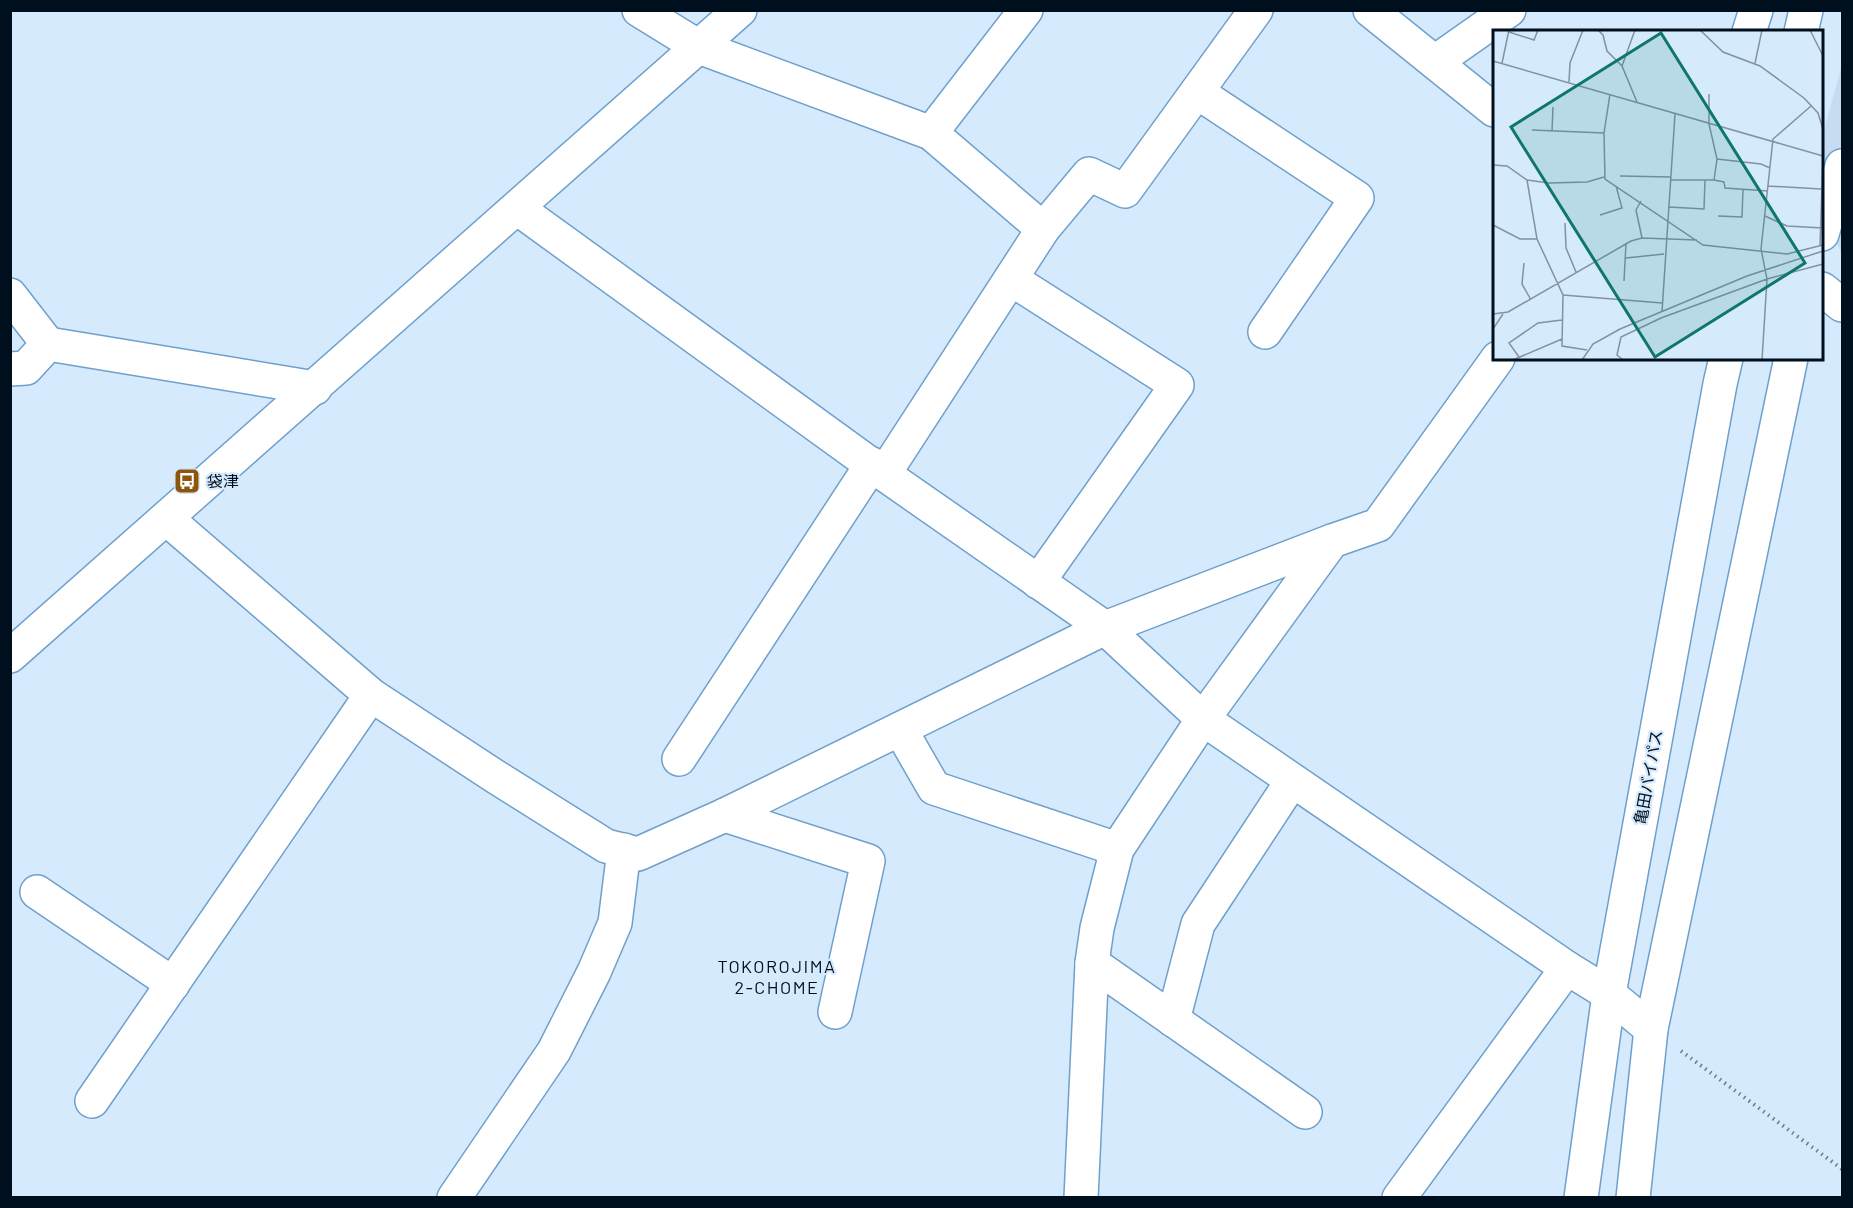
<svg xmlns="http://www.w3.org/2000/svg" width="1853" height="1208" font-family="Barlow,'Noto Sans JP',sans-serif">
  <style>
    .built { fill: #c6dcf0 }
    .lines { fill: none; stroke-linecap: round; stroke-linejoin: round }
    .minor-casing { stroke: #6fa0cb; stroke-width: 36 }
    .major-casing { stroke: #6fa0cb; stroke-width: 36 }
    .path { stroke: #6a7c8d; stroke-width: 4; stroke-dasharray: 1.5 4.5; stroke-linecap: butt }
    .minor { stroke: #fff; stroke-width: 33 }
    .major { stroke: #fff; stroke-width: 33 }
    .labels { text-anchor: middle; stroke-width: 4.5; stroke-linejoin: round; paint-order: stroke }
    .poi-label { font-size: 16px; fill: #000f1e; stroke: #d6eafd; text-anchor: start }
    .street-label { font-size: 16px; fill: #000f1e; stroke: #d6eafd }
    .neighbourhood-label { font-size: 18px; letter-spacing: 1.5px; fill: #000f1e; stroke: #d6eafd }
    .inset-road { fill: none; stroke: #8092a4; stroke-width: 1.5 }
    .view { fill: #0f766e; fill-opacity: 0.15; stroke: #0f766e; stroke-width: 3 }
    .inset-edge { fill: none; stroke: #000f1e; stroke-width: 3 }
  </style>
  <rect width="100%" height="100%" fill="#d6eafd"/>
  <polygon class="built" points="1842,65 1842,253 1822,218 1822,137"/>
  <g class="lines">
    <g class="minor-casing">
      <g id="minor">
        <polyline points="639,10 699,47 931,133 1043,229"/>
        <polyline points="1370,10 1494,110"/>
        <polyline points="1749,32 1756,10"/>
        <polyline points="1435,62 1509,10"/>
        <polyline points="1197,92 1357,198 1265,332"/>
        <polyline points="931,133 1026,10"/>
        <polyline points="517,208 884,474 1105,628 1203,719 1567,968 1609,994 1651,1029"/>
        <polyline points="1822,234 1842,166"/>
        <polyline points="1011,279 1177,385 1038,582"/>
        <polyline points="1822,289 1842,305"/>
        <polyline points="10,295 48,344"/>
        <polyline points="10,369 26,368 48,344 315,388"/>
        <polyline points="884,474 1043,229 1089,174 1125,191 1256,10"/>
        <polyline points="167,519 371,695 496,777 606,846 638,854 725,815 1105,628 1332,541 1378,525 1498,358"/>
        <polyline points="10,656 740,10"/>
        <polyline points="900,729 934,788 1117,849"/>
        <polyline points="679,759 872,464"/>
        <polyline points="725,815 868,861 835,1012"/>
        <polyline points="37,892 173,984"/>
        <polyline points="1092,963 1305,1112"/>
        <polyline points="1173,1020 1198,924 1292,781"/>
        <polyline points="92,1101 371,695"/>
        <polyline points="454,1198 554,1051 594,972 615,923 624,850"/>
        <polyline points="1081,1198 1092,963 1097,928 1117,849 1203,719 1332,541"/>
        <polyline points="1399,1198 1567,968"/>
        <polyline points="1633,1198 1651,1029 1791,358"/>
      </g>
    </g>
    <g class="major-casing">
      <g id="major">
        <polyline points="1801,32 1806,10"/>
        <polyline points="1581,1198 1609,994 1720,384 1726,358"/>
      </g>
    </g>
    <polyline class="path" points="1681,1051 1842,1169"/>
    <use href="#minor" class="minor"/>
    <use href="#major" class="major"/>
  </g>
  <defs>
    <g id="bus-square" transform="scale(1.35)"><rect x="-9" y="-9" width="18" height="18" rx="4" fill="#8d560c" stroke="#d6eafd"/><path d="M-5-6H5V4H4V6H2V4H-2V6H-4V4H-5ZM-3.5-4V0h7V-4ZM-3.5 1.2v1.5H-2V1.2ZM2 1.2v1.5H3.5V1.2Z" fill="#fff"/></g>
  </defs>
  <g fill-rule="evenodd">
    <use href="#bus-square" x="187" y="481"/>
  </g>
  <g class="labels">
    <g class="poi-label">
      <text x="207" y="487">袋津</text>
    </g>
    <g class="street-label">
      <text transform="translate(1648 777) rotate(-80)" y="6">亀田バイパス</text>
    </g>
    <g class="neighbourhood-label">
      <text x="777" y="973">TOKOROJIMA<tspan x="777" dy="21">2-CHOME</tspan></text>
    </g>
  </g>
  <g transform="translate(1493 30)">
    <rect width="330" height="330" fill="#d6eafd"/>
    <path class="inset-road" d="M105 0 110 5 114 21 129 36 144 72M207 0 230 22 267 36 311 68 325 83 330 99M317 0 330 26M16 2 41 10 45 0M0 31 330 126M9 33 16 0M262 33 269 0M129 36 142 0M76 52 77 33 90 0M117 64 111 103 112 149 210 215 294 224 330 215M216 64V94L224 129 221 150M39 100 111 103M59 101 60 77M224 129 268 134 277 138M0 135 14 136 34 150 56 153 94 152 111 147M127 146 178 147M34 150 44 209 70 265 69 316 94 320M178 150H221L231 152 232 158 275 161M275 156 328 159M148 171 143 180 149 208M176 177 211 179 212 150M107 185 129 178 123 156M225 186 249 187 250 159M272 186 294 196 330 198M72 193 73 218 83 242M0 195 27 209H44M327 216 330 126M133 228 171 224M31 233 29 254 38 270M131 251 133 213M70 265 169 273M169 282 182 84M0 284 15 282 138 211 149 208 204 210M0 299 10 284M26 327 16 313 45 293 69 290M20 330 69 309M89 330 100 314 127 299 254 246 330 221M130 330 124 325 128 307 168 288 274 249 330 234M269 330 274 249 268 219 280 109 318 76"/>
    <path class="view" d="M168 3 312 233 162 327 18 97Z"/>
    <rect width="330" height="330" class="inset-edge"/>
  </g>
  <rect width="1853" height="1208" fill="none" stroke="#000f1e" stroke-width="24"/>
</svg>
